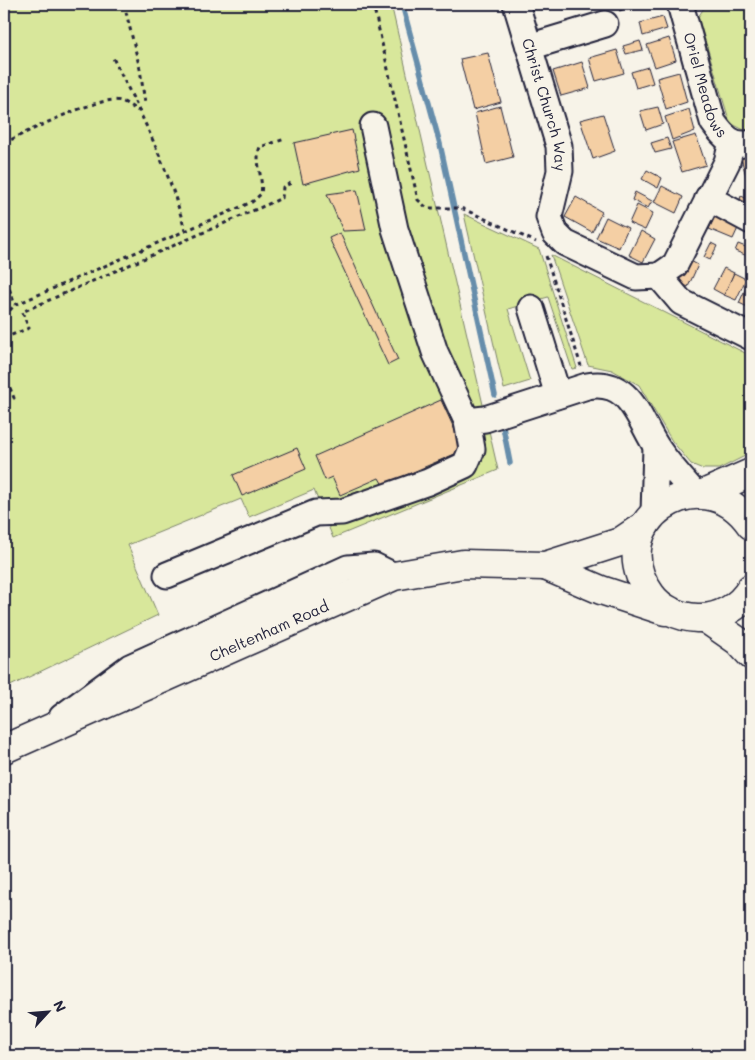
<svg xmlns="http://www.w3.org/2000/svg" width="755" height="1060" font-family="Mali,sans-serif">
  <style>
    .green { fill: #d8e79b; stroke: #7d846b }
    .lines { fill: none; stroke-linecap: round; stroke-linejoin: round }
    .stream { stroke: #668dab; stroke-width: 5.5 }
    .building { fill: #f4cfa4; stroke: #22223b }
    .minor-casing { stroke: #22223b; stroke-width: 29 }
    .major-casing { stroke: #22223b; stroke-width: 31 }
    .highway-casing { stroke: #22223b; stroke-width: 31 }
    .path { stroke: #22223b; stroke-width: 3; stroke-dasharray: 4 4; stroke-linecap: butt }
    .minor { stroke: #f7f3e8; stroke-width: 25 }
    .major { stroke: #f7f3e8; stroke-width: 28 }
    .highway { stroke: #f7f3e8; stroke-width: 28 }
    .labels { text-anchor: middle; stroke-width: 4; stroke-linejoin: round; paint-order: stroke }
    .street-label { font-size: 15px; fill: #22223b; stroke: #f7f3e8 }
  </style>
  <rect width="100%" height="100%" fill="#f7f3e8"/>
  <filter id="ink" filterUnits="userSpaceOnUse"><feTurbulence type="fractalNoise" baseFrequency=".02" numOctaves="2"/><feDisplacementMap in="SourceGraphic" scale="10" xChannelSelector="R" yChannelSelector="G"/><feConvolveMatrix kernelMatrix="1 2 1 2 8 2 1 2 1" color-interpolation-filters="sRGB"/></filter>
  <g filter="url(#ink)">
    <g class="green">
      <polygon points="4,4 391,4 498,470 333,538 314,490 249,517 241,499 128,545 158,615 4,689"/>
      <polygon points="718,4 751,4 751,129 746,131 730,123 698,17 704,8"/>
      <polygon points="464,214 539,249 577,368 572,369 548,297 508,309 530,381 504,389"/>
      <polygon points="551,255 751,356 751,453 719,469 703,469 691,464 672,441 639,385 612,370 588,365"/>
    </g>
    <g class="lines">
      <g class="stream">
        <polyline points="402,4 440,144 495,395"/>
        <polyline points="503,427 510,463"/>
      </g>
    </g>
    <g class="building">
      <polygon points="663,17 667,29 643,36 640,23"/>
      <polygon points="669,38 676,60 655,67 647,45"/>
      <polygon points="640,41 643,50 626,54 623,46"/>
      <polygon points="617,50 624,73 596,81 589,58"/>
      <polygon points="488,53 501,102 473,110 460,59"/>
      <polygon points="582,62 590,88 561,96 553,71"/>
      <polygon points="648,67 653,83 636,88 631,72"/>
      <polygon points="679,72 687,102 666,109 657,78"/>
      <polygon points="500,106 513,157 486,164 475,113"/>
      <polygon points="658,107 663,124 646,130 640,111"/>
      <polygon points="689,109 695,131 672,140 665,117"/>
      <polygon points="603,114 615,151 593,159 580,120"/>
      <polygon points="352,130 360,168 303,184 294,143"/>
      <polygon points="696,135 706,165 682,172 672,142"/>
      <polygon points="667,138 671,149 655,153 651,143"/>
      <polygon points="751,150 751,186 749,187 740,154"/>
      <polygon points="647,170 662,178 658,188 642,179"/>
      <polygon points="662,186 683,197 676,213 654,202"/>
      <polygon points="357,190 366,230 343,231 327,194"/>
      <polygon points="635,192 652,201 648,208 632,200"/>
      <polygon points="741,196 751,200 751,208 739,203"/>
      <polygon points="576,197 602,212 592,232 565,217"/>
      <polygon points="637,205 653,213 645,230 629,223"/>
      <polygon points="715,216 739,226 733,239 709,229"/>
      <polygon points="606,217 628,228 619,248 596,238"/>
      <polygon points="641,231 655,239 643,262 629,255"/>
      <polygon points="340,233 398,360 388,365 329,238"/>
      <polygon points="711,243 717,246 710,260 704,257"/>
      <polygon points="738,244 751,249 750,257 735,251"/>
      <polygon points="687,259 698,265 688,287 677,281"/>
      <polygon points="724,268 734,273 724,295 713,289"/>
      <polygon points="734,273 746,279 736,300 724,295"/>
      <polygon points="749,281 751,282 750,308 739,303"/>
      <polygon points="441,400 464,450 383,485 379,478 340,495 332,477 325,480 315,456"/>
      <polygon points="297,448 306,469 242,496 233,475"/>
    </g>
    <g class="lines">
      <g class="minor-casing">
        <g id="minor">
          <path id="s1" d="M516 4 559 146 560 171 549 217 555 233 565 243 636 277 659 276 675 265 727 162 732 142"/>
          <path id="s2" d="M680 4 713 122C723 136 733 148 751 143"/>
          <polyline points="529,47 605,24"/>
          <polyline points="708,198 751,221"/>
          <polyline points="659,276 681,302 751,337"/>
          <polyline points="531,308 558,395"/>
          <path d="M467 421 485 419 587 386C630 378 638 418 656 446 667 463 682 479 695 494"/>
          <polyline points="654,513 656,447"/>
          <polyline points="167,575 316,513 342,512 428,482 465,465 472,449 467,421 435,352 395,229 373,126"/>
          <polyline points="62,717 130,667 348,568 374,566 394,576"/>
        </g>
      </g>
      <g class="major-casing">
        <polyline id="major" points="703,494 751,473"/>
      </g>
      <g class="highway-casing">
        <g id="highway">
          <path d="M751 525C701 452 599 525 651 595 661 609 679 617 697 618 719 619 740 607 751 588"/>
          <polyline points="545,566 601,590 665,611"/>
          <polyline points="705,618 738,641 751,655"/>
          <path id="s3" d="M4 749 394 576 463 564 545 566 620 542 645 525"/>
        </g>
      </g>
      <g class="path">
        <polyline points="124,4 140,69 145,103"/>
        <polyline points="373,4 418,200 427,208 461,208 536,242"/>
        <polyline points="744,4 751,9"/>
        <polyline points="619,10 640,4"/>
        <path d="M4 143C26 133 100 94 121 101 127 103 133 108 138 111"/>
        <path d="M185 231 252 202 261 194C264 179 254 161 260 147L285 139"/>
        <polyline points="546,256 581,366"/>
        <polyline points="4,274 15,305"/>
        <path d="M4 316 15 305 185 231C170 170 141 114 113 58"/>
        <polyline points="4,338 29,328 22,312 282,198 283,187 293,182"/>
        <polyline points="4,373 14,398 4,402"/>
      </g>
      <use href="#minor" class="minor"/>
      <use href="#major" class="major"/>
      <use href="#highway" class="highway"/>
    </g>
  </g>
  <g class="labels">
    <g class="street-label">
      <text dy="5" stroke="none"><textPath href="#s2" startOffset="85">Oriel Meadows</textPath></text>
      <text dy="5" stroke="none"><textPath href="#s1" startOffset="105">Christ Church Way</textPath></text>
      <text dy="5" stroke="none"><textPath href="#s3" startOffset="290">Cheltenham Road</textPath></text>
    </g>
  </g>
  <rect width="755" height="1060" fill="none" stroke="#f7f3e8" stroke-width="20"/>
  <rect x="10" y="10" width="735" height="1040" fill="none" stroke="#22223b" stroke-width="2" filter="url(#ink)"/>
  <g transform="translate(48 1012) rotate(64)" stroke="#f7f3e8" stroke-width="4" paint-order="stroke">
  <path d="M0-4L9 19L0 12L-9 19Z" fill="#22223b"/>
  <text y="-8" font-size="14" font-weight="bold" text-anchor="middle" fill="#22223b">N</text>
  </g>
</svg>
